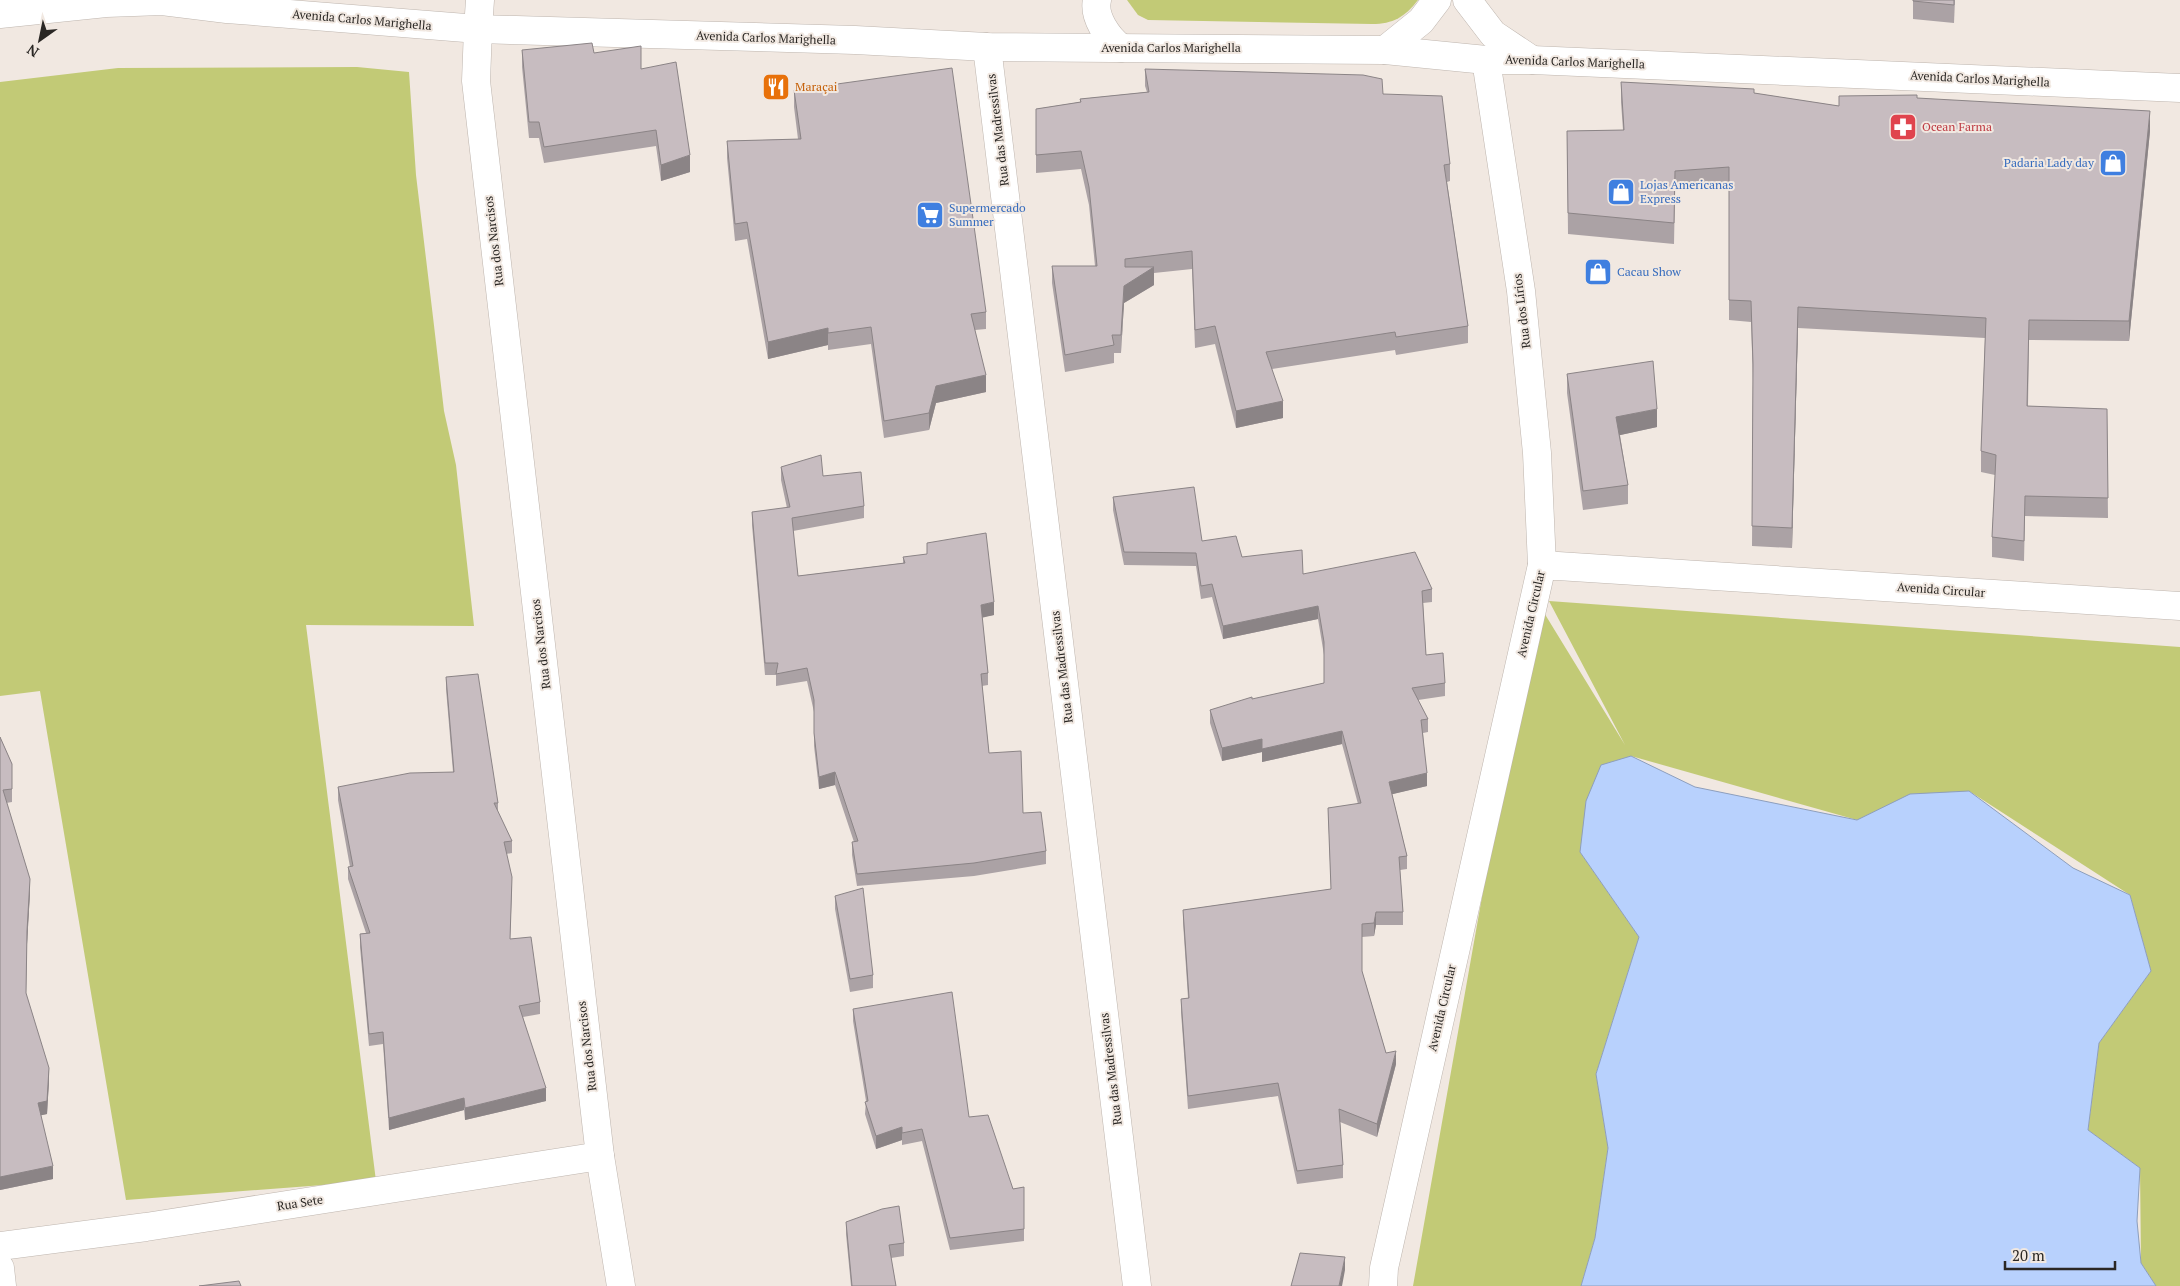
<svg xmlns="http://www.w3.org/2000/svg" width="2180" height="1286" font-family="'PT Serif',serif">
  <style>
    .green { fill: #c2ca76 }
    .water { fill: #b8d1fd; stroke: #8d9ebc }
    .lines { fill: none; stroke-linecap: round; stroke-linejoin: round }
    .minor-casing { stroke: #beb5ae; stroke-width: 29 }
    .tertiary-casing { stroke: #beb5ae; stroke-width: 29 }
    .secondary-casing { stroke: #beb5ae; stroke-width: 29 }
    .primary-casing { stroke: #beb5ae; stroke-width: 29 }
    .minor { stroke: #fff; stroke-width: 28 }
    .tertiary { stroke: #fff; stroke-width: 28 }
    .secondary { stroke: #fff; stroke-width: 28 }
    .primary { stroke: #fff; stroke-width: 28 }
    .wall { fill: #aba2a5 }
    .shaded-wall { fill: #8b8486 }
    .building { fill: #c7bcc0; stroke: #8b8486 }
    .labels { text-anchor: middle; stroke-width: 4; stroke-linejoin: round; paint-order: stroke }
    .street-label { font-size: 12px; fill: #2a2724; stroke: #f1e8e1 }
    .food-label { font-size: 12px; fill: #c56008; stroke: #f1e8e1; text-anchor: start }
    .health-label { font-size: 12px; fill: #be3a42; stroke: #f1e8e1; text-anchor: start }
    .shop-label { font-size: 12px; fill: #366cbe; stroke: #f1e8e1; text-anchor: start }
  </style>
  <rect width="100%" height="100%" fill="#f1e8e1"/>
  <g class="green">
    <path d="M1127 0H1418C1405 17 1393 24 1372 24L1148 20 1138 15Z"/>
    <polygon points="357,67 409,72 416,175 433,317 444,411 456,465 474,626 306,625 376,1181 126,1200 40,691 0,696 0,82 118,68"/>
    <polygon points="1535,598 1625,745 1549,601 2180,647 2180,1286 2156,1286 2141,1263 2140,1168 2088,1130 2099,1043 2151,971 2130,895 1969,791 1857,820 1631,756 1580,852 1639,937 1596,1074 1608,1148 1595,1238 1581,1286 1413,1286"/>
  </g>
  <polygon class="water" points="1631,756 1695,787 1857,820 1910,794 1969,791 2073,868 2130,895 2151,971 2099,1043 2088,1130 2140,1168 2137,1221 2141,1263 2156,1286 1581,1286 1595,1238 1608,1148 1596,1074 1639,937 1580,852 1586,801 1601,765"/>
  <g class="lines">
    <g class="minor-casing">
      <g id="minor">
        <polyline points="987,47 1137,1286"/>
        <polyline points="1486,60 1521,291 1537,453 1542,565"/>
        <polyline points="0,1246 146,1227 600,1156"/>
        <polyline points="0,1268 2,1286"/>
        <path d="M1383 1286 1384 1268C1435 1033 1490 799 1542 565L2180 606"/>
      </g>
    </g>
    <g class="tertiary-casing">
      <polyline id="tertiary" points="478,29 476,81 600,1156 621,1286"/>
    </g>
    <g class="secondary-casing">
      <polyline id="secondary" points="478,29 480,0"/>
    </g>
    <g class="primary-casing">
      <g id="primary">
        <path d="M1097 0C1093 17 1108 38 1121 48"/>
        <polyline points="1467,0 1493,34 1532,60"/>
        <polyline points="0,14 106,3 162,1 227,9 478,29 855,40 987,47 1385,50 1486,60 1532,60 2180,88"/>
        <polyline points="1385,50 1421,21 1437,0"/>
      </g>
    </g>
    <use href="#minor" class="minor"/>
    <use href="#tertiary" class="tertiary"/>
    <use href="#secondary" class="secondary"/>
    <use href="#primary" class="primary"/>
  </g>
  <g class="wall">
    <polygon points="1913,0 1955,0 1954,23 1913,19"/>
    <polygon points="522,50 594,53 641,69 690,172 661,181 656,146 544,163 539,138 529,138 522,67"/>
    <polygon points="1145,69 1383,94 1450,164 1450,181 1447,182 1468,326 1468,343 1396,355 1395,350 1272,369 1283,418 1236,428 1215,344 1195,348 1192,269 1154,273 1154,285 1124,303 1121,353 1114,353 1114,363 1065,372 1052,283 1052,266 1095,266 1089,205 1081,169 1036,173 1036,109 1080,102 1080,99 1147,92 1145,86"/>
    <polygon points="1621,82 1754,93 1839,106 1917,98 2150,131 2129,341 2029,340 2028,406 2107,409 2108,518 2025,516 2024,561 1992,557 1992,537 1995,475 1981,472 1981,451 1985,338 1798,328 1792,548 1752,546 1753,381 1751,322 1729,320 1729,188 1675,191 1674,244 1568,234 1567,131 1623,130 1621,102"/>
    <polygon points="794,90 986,312 986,329 975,330 986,392 936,403 929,430 884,438 871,344 828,350 828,345 768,359 747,239 735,241 727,158 727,141 798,139 794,107"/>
    <polygon points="1567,374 1657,427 1620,435 1628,485 1628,504 1583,510 1567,393"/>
    <polygon points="781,467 823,476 864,506 864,518 793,531 798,576 903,563 903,557 994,615 982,617 988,673 988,685 982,686 989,753 1023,813 1046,851 1046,864 974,876 857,886 852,855 852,842 854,842 835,785 819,789 814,746 814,712 807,681 776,686 776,675 765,675 752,525 752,512 787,508 781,480"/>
    <polygon points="1113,497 1202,541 1242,557 1303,574 1432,589 1432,602 1423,603 1426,655 1445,683 1445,696 1418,700 1428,719 1428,732 1423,733 1427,786 1392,794 1407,856 1407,869 1400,870 1403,912 1403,925 1376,925 1374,936 1362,937 1362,971 1386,1053 1396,1064 1377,1137 1340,1122 1343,1165 1343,1178 1297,1184 1278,1096 1188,1109 1181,1012 1181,999 1188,998 1183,922 1183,910 1331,889 1328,808 1358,804 1342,744 1262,762 1262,752 1222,761 1210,723 1210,710 1324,683 1324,655 1318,619 1223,639 1212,597 1201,599 1196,566 1124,565 1113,510"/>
    <polygon points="446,677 498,803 498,812 512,841 512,853 506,854 512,890 510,939 540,1002 540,1014 523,1017 546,1101 465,1120 464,1110 389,1130 383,1044 369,1046 360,947 360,934 366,933 348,879 348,867 350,867 338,800 338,787 453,772 446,689"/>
    <polygon points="0,737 12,764 12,802 6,803 30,892 27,944 26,993 49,1081 47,1114 41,1115 53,1179 0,1190"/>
    <polygon points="835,896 873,975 873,988 850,992 835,909"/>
    <polygon points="853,1009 969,1117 1013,1189 1024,1187 1024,1241 950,1250 922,1141 902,1145 902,1140 876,1149 865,1114 866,1101 853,1021"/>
    <polygon points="846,1222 904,1243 904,1256 891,1258 896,1286 851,1286 846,1234"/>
  </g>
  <g class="shaded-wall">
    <polygon points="2150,111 2150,131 2129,341 2129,321"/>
    <polygon points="690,155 690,172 661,181 661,165"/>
    <polygon points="1154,267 1154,285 1124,303 1121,353 1124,286"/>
    <polygon points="1798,307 1798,328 1792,548 1792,528"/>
    <polygon points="828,328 828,345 768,359 768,342"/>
    <polygon points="986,375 986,392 936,403 929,430 929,413 936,386"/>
    <polygon points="1283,401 1283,418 1236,428 1236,411"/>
    <polygon points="1657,409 1657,427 1616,436 1616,417"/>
    <polygon points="994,602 994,615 981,618 981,605"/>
    <polygon points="1318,606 1318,619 1223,639 1223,626"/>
    <polygon points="1342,731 1342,744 1262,762 1262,749"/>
    <polygon points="1262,739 1262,752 1222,761 1222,748"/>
    <polygon points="835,772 835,785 819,789 819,777"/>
    <polygon points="1427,773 1427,786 1389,795 1389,782"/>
    <polygon points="30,879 30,892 27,944 27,931"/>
    <polygon points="1376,912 1376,925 1374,936 1374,923"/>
    <polygon points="1396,1051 1396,1064 1377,1137 1377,1124"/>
    <polygon points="49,1068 49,1081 47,1114 38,1116 38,1103"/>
    <polygon points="546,1088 546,1101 465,1120 465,1108"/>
    <polygon points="464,1098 464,1110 389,1130 389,1118"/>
    <polygon points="902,1127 902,1140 876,1149 876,1136"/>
    <polygon points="53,1166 53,1179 0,1190 0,1177"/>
    <polygon points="1345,1257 1345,1270 1342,1286 1339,1286"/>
  </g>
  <g class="building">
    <polygon points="1913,0 1954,0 1954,5 1913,1"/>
    <polygon points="592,43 594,53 641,46 641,69 676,62 690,155 661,165 656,130 544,147 539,122 529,122 522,50"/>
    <polygon points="952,68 986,312 971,314 986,375 936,386 929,413 884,421 871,327 828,333 828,328 768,342 747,222 735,224 727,141 801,139 794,90"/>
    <polygon points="1145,69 1363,75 1382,79 1383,94 1442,96 1450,164 1444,165 1468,326 1396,337 1395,332 1266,352 1283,401 1236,411 1215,326 1195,330 1192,251 1125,259 1125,267 1154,267 1124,286 1121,335 1112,335 1114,345 1065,355 1052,266 1097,266 1089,187 1081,151 1036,155 1036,109 1081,102 1080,99 1149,92"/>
    <polygon points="1621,82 1754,89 1754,93 1839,106 1839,96 1917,95 1917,98 2150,111 2129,321 2029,320 2027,406 2107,409 2108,498 2025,496 2024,541 1992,537 1996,455 1981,451 1986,318 1798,307 1792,528 1752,526 1753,364 1751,301 1729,300 1729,167 1675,171 1674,223 1568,213 1567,131 1624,130"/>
    <polygon points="1653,361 1657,409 1616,417 1628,485 1583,491 1567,374"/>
    <polygon points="821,455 823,476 861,472 864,506 792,518 798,576 905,563 903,557 927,554 927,543 986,533 994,602 981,605 988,673 981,674 989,753 1021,751 1023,813 1041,812 1046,851 974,863 857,874 852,842 858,841 835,772 819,777 814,733 814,700 807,668 776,674 778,663 765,663 752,512 790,507 781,467"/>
    <polygon points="1194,487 1202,541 1236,536 1242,557 1302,550 1303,574 1415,552 1432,589 1422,591 1426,655 1443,653 1445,683 1412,688 1428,719 1421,720 1427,773 1389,782 1407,856 1399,857 1403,912 1376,912 1374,923 1362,924 1362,971 1386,1053 1396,1051 1377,1124 1339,1109 1343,1165 1297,1171 1278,1083 1188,1096 1181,999 1189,998 1183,910 1331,889 1328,808 1361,803 1342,731 1262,749 1262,739 1222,748 1210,710 1252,697 1252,699 1324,683 1324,642 1318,606 1223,626 1212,584 1201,586 1196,553 1124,552 1113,497"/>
    <polygon points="478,674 498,803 494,803 512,841 504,842 512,877 510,939 531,937 540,1002 519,1006 546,1088 465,1108 464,1098 389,1118 383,1032 369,1034 360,934 370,933 348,867 353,866 338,787 410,773 454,772 446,677"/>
    <polygon points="0,737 12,764 12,789 3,790 30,879 27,931 26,993 49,1068 47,1101 38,1103 53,1166 0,1177"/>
    <polygon points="863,888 873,975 850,979 835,896"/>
    <polygon points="952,992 969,1117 988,1115 1013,1189 1024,1187 1024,1229 950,1238 922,1129 902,1133 902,1127 876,1136 865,1102 868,1101 853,1009"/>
    <polygon points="899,1206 904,1243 889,1245 896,1286 852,1286 846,1222 882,1209"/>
    <polygon points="1300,1253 1345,1257 1339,1286 1291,1286"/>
    <polygon points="239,1281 241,1286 199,1286"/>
  </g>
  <defs>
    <g id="restaurant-square" transform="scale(1.4375)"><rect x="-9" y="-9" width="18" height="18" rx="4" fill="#e8710a" stroke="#f1e8e1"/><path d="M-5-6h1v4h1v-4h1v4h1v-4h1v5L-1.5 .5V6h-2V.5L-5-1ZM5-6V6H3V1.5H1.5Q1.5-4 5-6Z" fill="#fff"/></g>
    <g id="pharmacy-square" transform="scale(1.4375)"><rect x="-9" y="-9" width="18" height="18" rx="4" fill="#e0444e" stroke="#f1e8e1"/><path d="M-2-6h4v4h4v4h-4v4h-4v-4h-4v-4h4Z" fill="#fff"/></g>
    <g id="shop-square" transform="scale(1.4375)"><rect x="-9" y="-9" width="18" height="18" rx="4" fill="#3f7fe0" stroke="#f1e8e1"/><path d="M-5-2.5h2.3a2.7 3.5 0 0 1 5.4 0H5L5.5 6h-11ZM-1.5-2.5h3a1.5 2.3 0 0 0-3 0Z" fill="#fff"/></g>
    <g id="supermarket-square" transform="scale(1.4375)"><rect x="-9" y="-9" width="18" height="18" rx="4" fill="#3f7fe0" stroke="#f1e8e1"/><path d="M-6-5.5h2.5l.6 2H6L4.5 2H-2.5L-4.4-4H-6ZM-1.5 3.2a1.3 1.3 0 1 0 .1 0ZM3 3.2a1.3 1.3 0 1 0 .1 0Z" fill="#fff"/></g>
  </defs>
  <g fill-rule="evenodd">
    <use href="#restaurant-square" x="776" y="87"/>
    <use href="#pharmacy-square" x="1903" y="127"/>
    <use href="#shop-square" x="2113" y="163"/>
    <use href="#shop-square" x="1621" y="192"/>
    <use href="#supermarket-square" x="930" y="215"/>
    <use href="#shop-square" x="1598" y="272"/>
  </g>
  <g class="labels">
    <g class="street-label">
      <text transform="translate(362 20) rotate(5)" y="4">Avenida Carlos Marighella</text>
      <text transform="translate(766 38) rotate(2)" y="4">Avenida Carlos Marighella</text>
      <text x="1171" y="52">Avenida Carlos Marighella</text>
      <text transform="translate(1575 62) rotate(2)" y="4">Avenida Carlos Marighella</text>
      <text transform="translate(1980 79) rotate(3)" y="4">Avenida Carlos Marighella</text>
      <text transform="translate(998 130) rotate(-97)" y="4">Rua das Madressilvas</text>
      <text transform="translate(494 241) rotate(-97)" y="4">Rua dos Narcisos</text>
      <text transform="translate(1522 311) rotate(-97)" y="4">Rua dos Lírios</text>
      <text transform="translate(1941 590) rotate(4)" y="4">Avenida Circular</text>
      <text transform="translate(1531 614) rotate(-77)" y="4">Avenida Circular</text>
      <text transform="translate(541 644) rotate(-97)" y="4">Rua dos Narcisos</text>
      <text transform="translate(1062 667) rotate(-97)" y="4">Rua das Madressilvas</text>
      <text transform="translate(1442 1008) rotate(-77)" y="4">Avenida Circular</text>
      <text transform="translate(587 1046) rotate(-97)" y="4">Rua dos Narcisos</text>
      <text transform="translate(1111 1069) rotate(-97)" y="4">Rua das Madressilvas</text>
      <text transform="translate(300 1203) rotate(-9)" y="4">Rua Sete</text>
    </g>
    <g class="food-label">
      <text x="795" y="91">Maraçai</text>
    </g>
    <g class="health-label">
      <text x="1922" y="131">Ocean Farma</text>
    </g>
    <g class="shop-label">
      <text x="2094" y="167" text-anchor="end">Padaria Lady day</text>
      <text x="1640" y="189">Lojas Americanas<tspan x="1640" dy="14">Express</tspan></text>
      <text x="949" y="212">Supermercado<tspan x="949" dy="14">Summer</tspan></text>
      <text x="1617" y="276">Cacau Show</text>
    </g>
  </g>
  <g transform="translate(40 40) rotate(213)" stroke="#f1e8e1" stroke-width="4" paint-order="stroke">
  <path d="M0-4L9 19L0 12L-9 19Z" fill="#2a2724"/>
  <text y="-8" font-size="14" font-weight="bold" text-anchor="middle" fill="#2a2724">N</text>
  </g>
  <path d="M2005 1261v8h110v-8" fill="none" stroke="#2a2724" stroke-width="2.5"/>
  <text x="2012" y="1261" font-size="15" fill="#2a2724" stroke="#f1e8e1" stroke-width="4" paint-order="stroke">20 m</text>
</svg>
